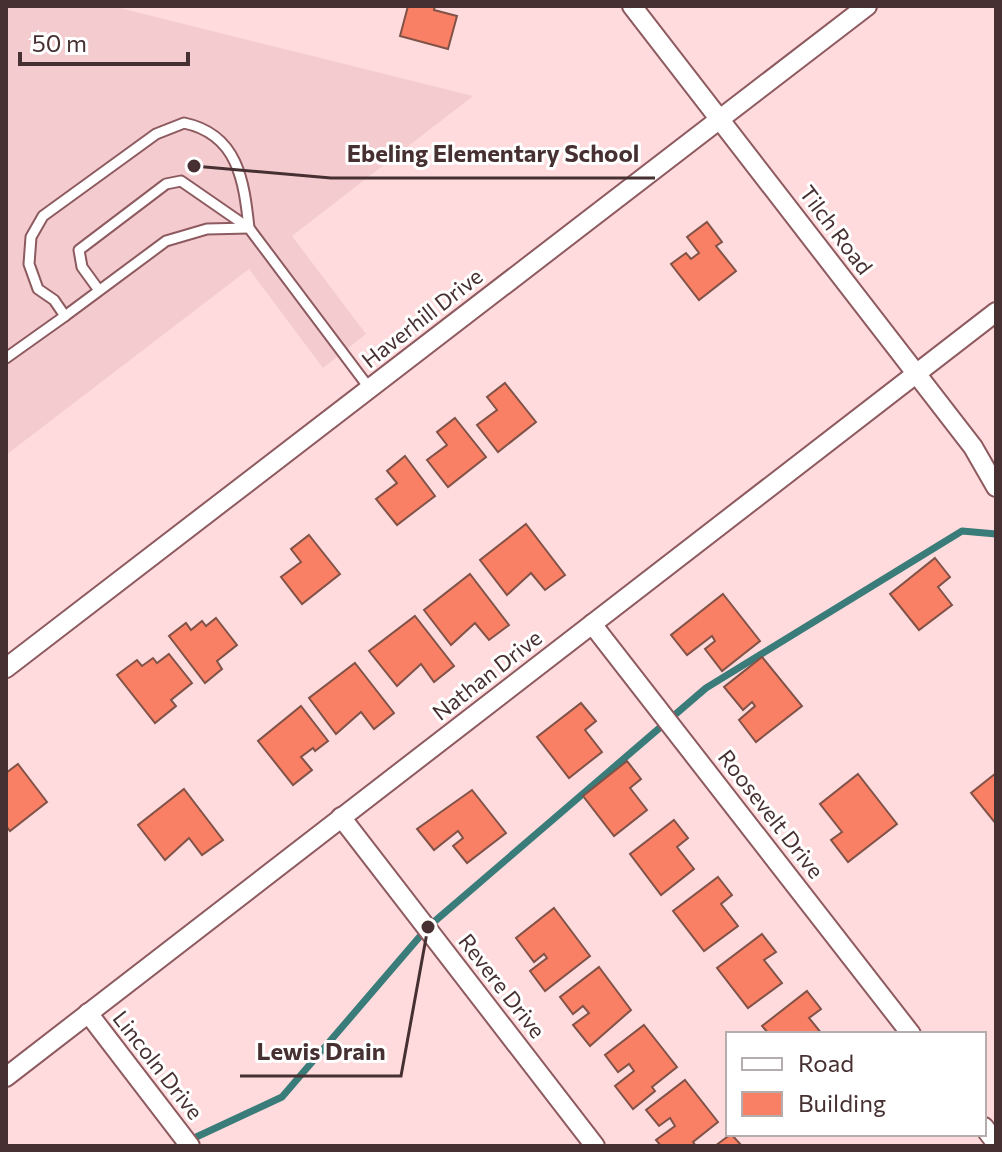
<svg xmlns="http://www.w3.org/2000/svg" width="1002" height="1152" font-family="Commissioner,sans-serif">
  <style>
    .built { fill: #f4cccf }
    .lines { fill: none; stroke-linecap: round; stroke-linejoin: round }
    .stream { stroke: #397c7a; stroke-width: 7 }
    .building { fill: #f97f65; stroke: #815247; stroke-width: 2 }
    .lane-casing { stroke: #8d5a5f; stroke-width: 13 }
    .street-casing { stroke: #8d5a5f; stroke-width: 22 }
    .lane { stroke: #fff; stroke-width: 9 }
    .street { stroke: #fff; stroke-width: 18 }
    .labels { text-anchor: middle; stroke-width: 6; stroke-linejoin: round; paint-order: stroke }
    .street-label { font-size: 22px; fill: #463031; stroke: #fff }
    .leader { fill: none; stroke: #463031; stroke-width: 3 }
    .callout-dot { fill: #463031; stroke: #fff; stroke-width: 3 }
    .callout-label { font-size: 24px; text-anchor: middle; font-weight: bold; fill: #463031; stroke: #fff; stroke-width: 6; stroke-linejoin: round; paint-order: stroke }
  </style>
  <rect width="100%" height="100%" fill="#ffdbdd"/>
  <polygon class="built" points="6,6 112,6 473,96 292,236 366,334 323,368 249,269 6,455"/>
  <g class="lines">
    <polyline class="stream" points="177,1146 282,1097 428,927 706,688 962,531 996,534"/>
  </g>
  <g class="building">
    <polygon points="408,6 435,6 434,10 457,16 448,49 400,36"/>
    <polygon points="707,222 722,242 716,246 736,271 699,300 671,264 686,253 691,259 699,253 687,237"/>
    <polygon points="505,383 536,422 498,452 477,425 497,410 487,397"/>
    <polygon points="455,418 486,457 448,487 427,460 447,445 437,432"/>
    <polygon points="405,456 435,496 397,525 376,499 397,483 387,471"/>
    <polygon points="526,524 565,575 545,590 531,573 507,595 480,560"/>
    <polygon points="309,535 340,574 302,604 281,577 301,562 291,549"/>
    <polygon points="935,558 950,577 938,587 952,605 919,630 890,594"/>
    <polygon points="470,574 509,625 489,640 475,623 451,645 424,610"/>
    <polygon points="723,594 760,641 722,671 705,649 715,641 712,636 687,655 671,635"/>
    <polygon points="415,616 454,666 434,682 421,664 397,686 369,651"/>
    <polygon points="216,618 237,645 217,661 222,669 205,683 169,636 186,623 191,630 202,621 206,626"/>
    <polygon points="169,654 192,683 171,700 176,706 155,723 117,675 137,660 142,666 153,658 157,663"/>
    <polygon points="762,657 802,706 756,742 739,720 755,706 752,702 743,710 724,687"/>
    <polygon points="355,663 394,713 374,729 361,712 336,734 309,698"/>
    <polygon points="581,703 596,721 585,730 602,752 569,778 537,737"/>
    <polygon points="301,706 328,741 315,751 313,748 301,757 312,770 293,785 258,741"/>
    <polygon points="627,761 641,779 630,788 647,810 614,836 583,796"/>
    <polygon points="18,764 47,802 10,831 6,826 6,773"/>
    <polygon points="996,773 996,824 971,793"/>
    <polygon points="858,774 897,824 848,862 831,840 842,832 820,804"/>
    <polygon points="184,789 223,840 202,855 189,838 165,860 138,825"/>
    <polygon points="472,790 506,833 467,863 453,846 463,838 458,831 434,850 417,829"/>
    <polygon points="674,820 688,838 677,847 694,869 661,895 630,854"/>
    <polygon points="718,877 732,895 721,904 738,926 704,951 673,911"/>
    <polygon points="554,908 590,956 545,991 530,971 547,958 544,954 534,962 516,938"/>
    <polygon points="762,934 776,952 764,960 782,983 748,1008 717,968"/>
    <polygon points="599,967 631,1010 590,1046 573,1025 589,1013 583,1006 573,1014 560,997"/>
    <polygon points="807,991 821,1009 809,1018 822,1034 769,1034 762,1026"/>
    <polygon points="644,1025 677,1067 652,1087 655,1091 633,1109 615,1086 634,1071 629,1064 618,1072 605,1055"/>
    <polygon points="685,1080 718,1122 693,1142 696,1146 661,1146 656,1140 675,1126 670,1118 659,1126 646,1110"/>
    <polygon points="731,1134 742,1146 715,1146"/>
  </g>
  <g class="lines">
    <g class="lane-casing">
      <g id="lane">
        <path d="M184 123C238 134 244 181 249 228L207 229 166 241 65 316 54 300 38 289 29 264 31 237 43 216 156 134Z"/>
        <polyline points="98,289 82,267 79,250 166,184 181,181 249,228 370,389"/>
        <polyline points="6,358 65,316"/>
      </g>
    </g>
    <g class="street-casing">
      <g id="street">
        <polyline points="632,6 973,447 996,487"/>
        <polyline points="592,624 911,1034"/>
        <polyline points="6,668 867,6"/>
        <polyline points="341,817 595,1146"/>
        <polyline points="88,1013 190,1146"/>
        <polyline points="6,1077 996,312"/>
        <polyline points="984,1127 996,1143"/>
      </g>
    </g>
    <use href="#lane" class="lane"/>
    <use href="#street" class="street"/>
  </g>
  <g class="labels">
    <g class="street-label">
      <text transform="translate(836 230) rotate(53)" y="8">Tilch Road</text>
      <text transform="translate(422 318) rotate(-38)" y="8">Haverhill Drive</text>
      <text transform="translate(487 675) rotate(-38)" y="8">Nathan Drive</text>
      <text transform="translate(771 814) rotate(52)" y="8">Roosevelt Drive</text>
      <text transform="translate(502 986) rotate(52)" y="8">Revere Drive</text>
      <text transform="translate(158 1065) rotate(52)" y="8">Lincoln Drive</text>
    </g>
  </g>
  <path class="leader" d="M194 166L331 178H655M428 927L401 1076H240"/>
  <g class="callout-dot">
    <circle cx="194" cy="166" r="8"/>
    <circle cx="428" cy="927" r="8"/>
  </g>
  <g class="callout-label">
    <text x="493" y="162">Ebeling Elementary School</text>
    <text x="321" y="1060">Lewis Drain</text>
  </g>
  <rect width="1002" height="1152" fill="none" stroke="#463031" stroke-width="16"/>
  <rect x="726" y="1032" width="260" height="104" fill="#ffffff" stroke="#b5acad" stroke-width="2"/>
  <rect x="742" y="1058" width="40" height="12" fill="#ffffff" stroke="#b5acad" stroke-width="2"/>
  <text x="798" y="1072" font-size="24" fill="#463031">Road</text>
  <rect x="742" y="1092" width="40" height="24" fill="#f97f65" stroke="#b5acad" stroke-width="2"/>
  <text x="798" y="1112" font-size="24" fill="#463031">Building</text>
  <path d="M20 52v12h168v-12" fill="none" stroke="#463031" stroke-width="4"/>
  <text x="32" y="52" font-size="24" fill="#463031" stroke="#ffffff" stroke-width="6" paint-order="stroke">50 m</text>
</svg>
